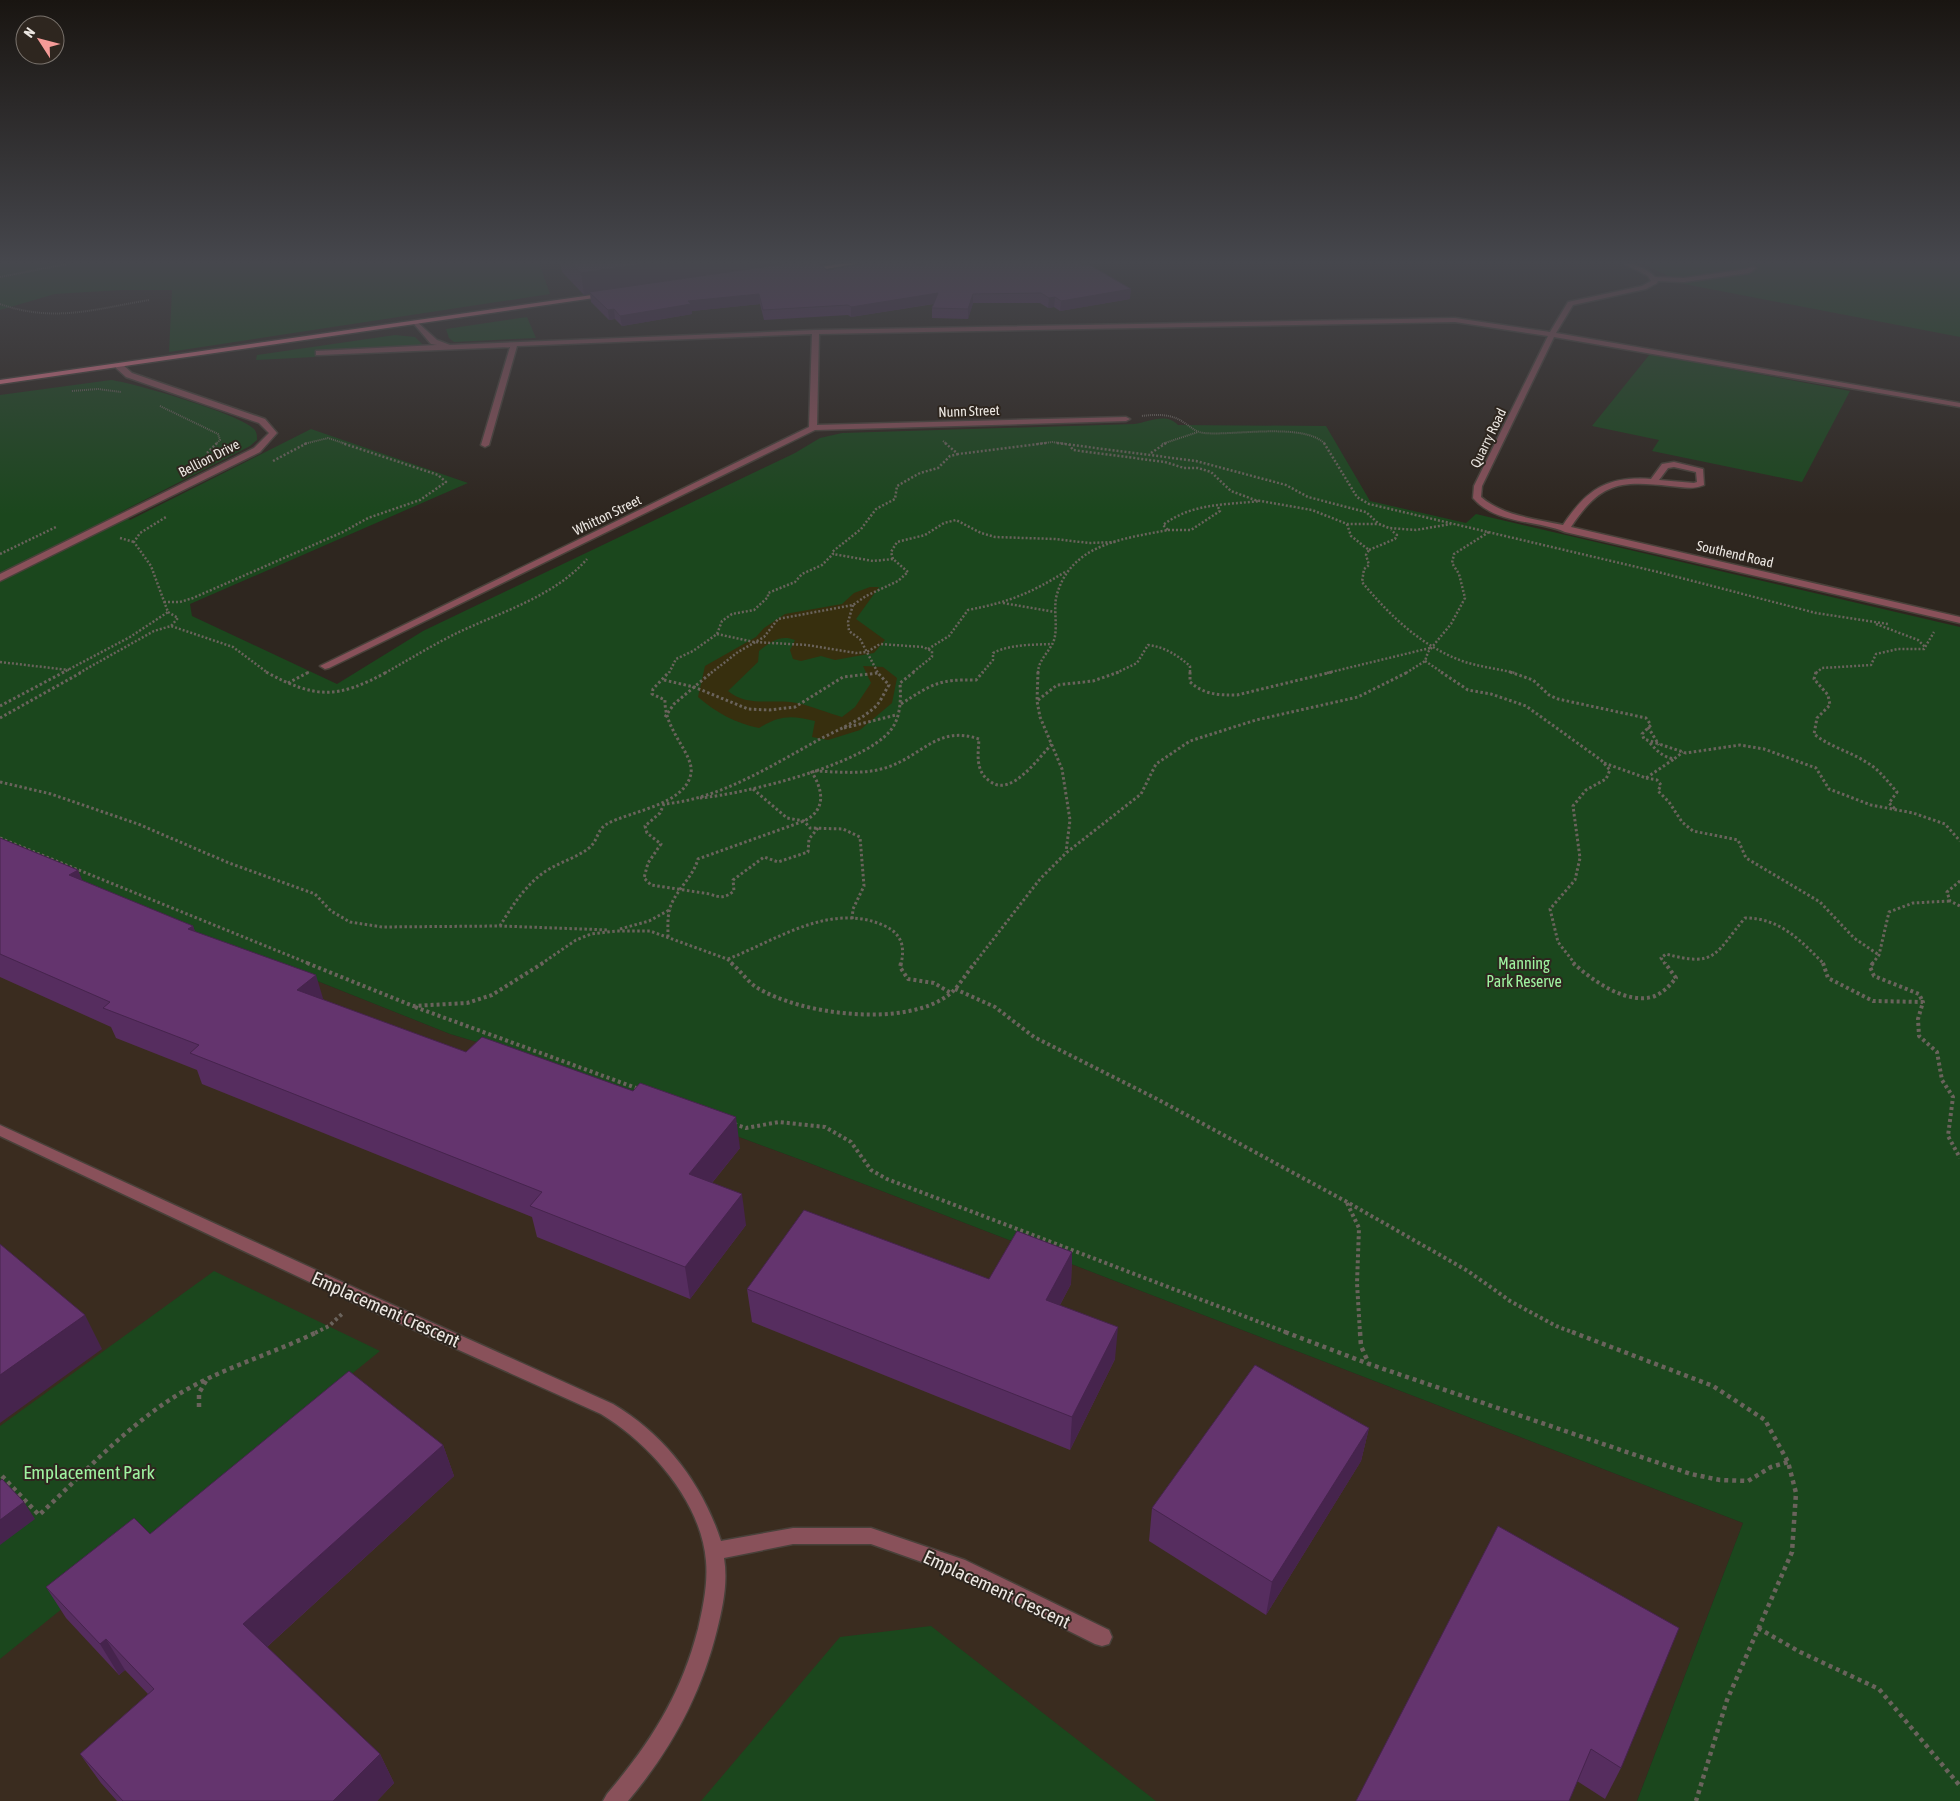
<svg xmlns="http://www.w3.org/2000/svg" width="1960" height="1801" font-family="'Asap Condensed',sans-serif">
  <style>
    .industrial { fill: #3a2c1f }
    .green { fill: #1b471d }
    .sand { fill: #372f0e }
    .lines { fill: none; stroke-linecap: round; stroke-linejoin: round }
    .minor-casing { stroke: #49413a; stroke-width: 3 }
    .major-casing { stroke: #49413a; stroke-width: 3 }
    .path-far4 { stroke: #6a635c; stroke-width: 2; stroke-dasharray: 1 1; stroke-linecap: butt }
    .path-far3 { stroke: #6a635c; stroke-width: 2.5; stroke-dasharray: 2 2; stroke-linecap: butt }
    .path-far2 { stroke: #6a635c; stroke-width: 3; stroke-dasharray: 2.5 2.5; stroke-linecap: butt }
    .path-far1 { stroke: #6a635c; stroke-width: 4; stroke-dasharray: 3 3; stroke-linecap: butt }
    .path { stroke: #6a635c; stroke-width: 4.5; stroke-dasharray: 4 4; stroke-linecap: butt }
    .minor { fill: #89515a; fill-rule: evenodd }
    .major { fill: #e8768b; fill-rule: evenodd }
    .wall { fill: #562d5f }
    .shaded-wall { fill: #46244d }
    .building { fill: #64346e; stroke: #46244d }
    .labels { text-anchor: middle; stroke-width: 4; stroke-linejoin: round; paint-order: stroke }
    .far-street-label { font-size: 14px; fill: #ece7e2; stroke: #2e261f }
    .park-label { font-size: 16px; fill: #9ff3a0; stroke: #2e261f }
    .near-street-label { font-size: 19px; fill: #ece7e2; stroke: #2e261f }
    .near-park-label { font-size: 19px; fill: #9ff3a0; stroke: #2e261f }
  </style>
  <rect width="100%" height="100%" fill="#2e261f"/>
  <polygon class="industrial" points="0,850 112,899 450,1034 510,1052 804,1161 1743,1523 1637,1801 0,1801"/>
  <g class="green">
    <polygon points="0,263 539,263 550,294 169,352 172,290 121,290 55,294 0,310"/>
    <polygon points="1642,263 1960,263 1960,337 1684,284"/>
    <polygon points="527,317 536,338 454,342 449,338 446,329"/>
    <polygon points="395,335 415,337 423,345 317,350 315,357 256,360 257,355"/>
    <polygon points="1650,354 1850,391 1802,482 1652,451 1659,440 1592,426"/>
    <path d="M111 380C134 383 240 414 254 429 257 432 257 436 257 440L250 446 119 513 130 520 311 429 468 483 190 604 192 616 337 684 423 631 795 453 820 438 842 433 1134 424C1149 422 1166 412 1178 425L1326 426 1370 501 1466 523 1476 514 1960 627V1801H1637L1743 1523 804 1161 510 1052 450 1034 112 899 0 850V395Z"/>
    <polygon points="214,1271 380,1351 0,1659 0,1426"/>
    <polygon points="931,1626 1156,1801 701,1801 840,1637"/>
  </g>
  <path class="sand" d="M870 587H879L856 619 885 640 874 653 835 660 821 656 801 661 793 659 790 650 795 640C781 634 770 642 759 651L758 662 728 691C748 708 773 698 797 703 812 706 827 713 842 717L855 707 871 683 863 666 883 667 897 678 892 703 860 730 828 740 812 737 815 721C791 715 780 715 759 728 735 723 717 713 698 697L705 666 756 637 764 628 785 614 842 604 854 593Z"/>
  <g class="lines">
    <g class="minor-casing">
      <g id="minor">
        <path d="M1623 263C1633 263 1648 269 1655 277L1684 278 1747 269 1753 266 1756 268 1749 273 1684 282 1658 281 1657 283 1646 289 1573 305 1556 333 1960 403V407L1554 337 1482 486 1481 497C1503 516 1536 519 1563 525 1587 489 1607 476 1651 479L1662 464 1674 462 1703 469 1704 485C1693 490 1682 487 1670 486 1619 480 1600 483 1571 527L1960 617V623L1565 532C1536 520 1495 524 1473 498L1474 486 1548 336 1455 322 819 334 817 425 1126 417 1130 419 1126 421 815 430 329 668 325 669 320 666 809 427 812 334 517 346 489 445 485 447 481 445 510 347 319 355H316V351L437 345 431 344 414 324V322L416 321 437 340 450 345 816 330 1455 318 1550 332 1568 302 1642 286 1651 281 1648 276ZM1674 467 1696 472 1697 482 1694 483 1659 480 1668 468Z"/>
        <polygon points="116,364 122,364 132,373 265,419 277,433 260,452 0,581 0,574 254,448 269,433 259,423 126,377 116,368"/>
        <path d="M0 1125 364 1292 613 1404C665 1435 702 1483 721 1541L793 1528H871L965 1560 1109 1630 1112 1637 1109 1644 1102 1646 1095 1644 953 1573 871 1544H793L724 1558C728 1582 723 1606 717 1630 701 1695 671 1750 628 1801H603L607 1794C651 1742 681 1695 698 1629 703 1607 708 1584 706 1561 701 1501 650 1444 601 1414L352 1302 0 1136Z"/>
      </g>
    </g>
    <g class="major-casing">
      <g id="major">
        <polygon points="803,263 815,263 784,271 781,269"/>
        <polygon points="844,263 861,263 807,272 804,270"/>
        <polygon points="606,293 608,294 608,296 0,384 0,380"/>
      </g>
    </g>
    <g class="path-far4">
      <polyline points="0,277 72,263"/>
      <path d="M0 304C54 323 95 309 149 300"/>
      <polyline points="72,391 98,389 121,392"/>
      <polyline points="160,406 218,434 220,440 216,444"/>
      <path d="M1142 416C1156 414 1172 414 1183 422 1190 426 1195 432 1204 433 1232 436 1305 422 1325 444"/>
      <polyline points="943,441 947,444"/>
      <polyline points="304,444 328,438 346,444"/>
      <polyline points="1036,444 1052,442 1066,444"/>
      <polyline points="1162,444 1198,432"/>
    </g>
    <g class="path-far3">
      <polyline points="945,443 958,454 1046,443"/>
      <polyline points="1057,443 1196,461 1286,485 1308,497 1366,512 1379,524 1389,528 1416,530 1451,524"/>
      <polyline points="1324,443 1357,497 1369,504 1658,572 1816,613 1888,624"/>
      <polyline points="1069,444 1073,450 1165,462 1184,468 1198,468 1211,472 1231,491 1255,500 1312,510 1347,524 1378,524"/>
      <polyline points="207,453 217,443"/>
      <polyline points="1151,453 1166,443"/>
      <polyline points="273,461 307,443"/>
      <path d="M1347 524 1351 536 1369 550 1366 555 1369 565 1364 569 1362 582C1390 616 1422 647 1465 662 1481 667 1499 669 1515 673"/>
      <polyline points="1168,530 1191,530 1220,511 1217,505"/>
      <polyline points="120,538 134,542"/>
      <polyline points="1369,550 1395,539 1397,535 1391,530"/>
      <polyline points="0,554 56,527"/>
      <polyline points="893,559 891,552 897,542 925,535 944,523 956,520 981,533 995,537 1055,539 1089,543 1116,542"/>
      <polyline points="164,602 180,602 193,598 343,532 368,518 420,500 446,482 438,475 342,443"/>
      <polyline points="1003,603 1055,612"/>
      <polyline points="853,605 848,622 849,631 860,639 878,673"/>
      <polyline points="168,612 178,618 171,626"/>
      <polyline points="1876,624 1918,640 1925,647"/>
      <polyline points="717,634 754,642 807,645 856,653 867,652 880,644 923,647 932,651 932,657 912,673"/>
      <path d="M928 649 949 636 968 610C1009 602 1029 594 1065 572"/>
      <polyline points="1425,661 1443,673"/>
      <polyline points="0,662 69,670"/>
      <polyline points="62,673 130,637 168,612 151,566 134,542 140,533 166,517"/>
      <polyline points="79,673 154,631 171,626 233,647 268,673"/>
      <polyline points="307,673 309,672"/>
      <path d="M385 673C408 660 431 646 455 634 500 612 554 597 587 559"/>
      <polyline points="669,673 676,659 693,651 717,634 722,621 732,614 754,610 768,597 768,593 795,582 802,574 822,565 833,554 832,552 861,529 876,509 895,499 897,486 920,473 938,468 950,456 958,454"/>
      <polyline points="711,673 738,652 764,637 778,619 853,605 866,596 898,581 908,572 893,559 873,561 833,554"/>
      <path d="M982 673 993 660V653C1011 644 1032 645 1051 644"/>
      <path d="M1038 673C1038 658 1053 650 1055 636 1057 624 1054 610 1056 598 1069 544 1122 539 1168 530L1163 525C1192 503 1225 505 1260 501"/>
      <path d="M1116 673 1137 663 1148 645C1165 647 1177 655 1190 666V673"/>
      <polyline points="1327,673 1430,648"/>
      <polyline points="1406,673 1425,661 1428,652 1451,624 1465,598 1459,574 1452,563 1454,554 1489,532"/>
      <polyline points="1816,673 1822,668 1871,665 1876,654 1898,649 1924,649 1934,632"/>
    </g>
    <g class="path-far2">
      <path d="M266 672C316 699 337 699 387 672"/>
      <polyline points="1038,672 1037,701 1040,717 1062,769 1070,820 1066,852"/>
      <path d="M1190 672V682C1205 695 1218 695 1237 695L1332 672"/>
      <polyline points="1441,672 1468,690 1491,694 1526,706 1601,760 1610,770 1606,779 1586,790 1573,806 1580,858 1575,880 1550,909 1558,942 1575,964"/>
      <polyline points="1510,672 1533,680 1549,695 1558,699 1646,718 1651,725 1642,734 1644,739 1686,753 1740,745 1764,749 1816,768 1829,789 1871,805 1913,813 1945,824 1960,841"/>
      <path d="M1816 672 1814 679 1828 695 1830 705 1817 718 1814 734C1830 747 1849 751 1866 762 1879 769 1887 781 1897 792L1889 803 1896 810"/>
      <polyline points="664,680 694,687 748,709 769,710 795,707 843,677 878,673"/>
      <polyline points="288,683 309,672"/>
      <polyline points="1038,700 1057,685 1093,681 1119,672"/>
      <path d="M901 704C932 684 939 679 976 680L983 672"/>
      <polyline points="0,706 64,672"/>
      <polyline points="665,717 674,704 712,672"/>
      <polyline points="0,718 82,672"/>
      <polyline points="1648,727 1659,745"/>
      <polyline points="844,728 896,715"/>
      <path d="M1650 743C1657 751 1663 757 1674 759L1683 752"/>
      <polyline points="1604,763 1646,778 1674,759"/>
      <path d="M815 771C839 772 865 775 888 767 923 755 938 725 979 739 978 755 975 772 991 782 1012 797 1039 757 1052 744"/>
      <polyline points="1646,778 1657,780 1661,785 1658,791 1669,802 1682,822 1693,831 1738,840 1746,858 1820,902 1854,938 1879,955"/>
      <polyline points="0,782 51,794 138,824 229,863 315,894 331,911 350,922 382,927 500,926 609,930"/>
      <polyline points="753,789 787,818 804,821 810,828 843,829 860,837 864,886 853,909 852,920"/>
      <path d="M700 798C744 794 862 765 890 731 901 718 901 699 900 683L914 672"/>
      <path d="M818 828 809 839 808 852 778 862 764 857 733 880 734 891C725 898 720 898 710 894L651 885 644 878 648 863 661 844 647 833 645 826 660 813 664 804C721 799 772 765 822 738 838 730 865 718 877 705 882 699 885 691 889 685L877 672"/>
      <polyline points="0,838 310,964"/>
      <polyline points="1960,881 1947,892 1950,901 1960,906"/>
      <path d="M500 926C512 906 526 884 546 871 560 862 576 858 589 848 598 841 597 829 607 824 630 811 686 805 691 773 694 754 664 730 665 700L652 694 653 689 669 672"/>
      <polyline points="620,929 649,921 671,909"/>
      <path d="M668 937C668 926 667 915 671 905 678 888 693 877 698 859L804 821C827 810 823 789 811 771"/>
      <path d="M728 959C777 940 831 901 885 926 902 934 905 947 901 964"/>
      <polyline points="541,964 576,940 591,934 616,931 650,931 727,959 733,964"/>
      <polyline points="974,964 1040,879 1066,853 1141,794 1156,764 1190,741 1256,720 1358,697 1408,672"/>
      <path d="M1665 964 1661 958 1666 954C1717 968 1715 953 1745 918 1780 918 1800 940 1824 964"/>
      <polyline points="1872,964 1879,955 1889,912 1913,903 1950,901"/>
    </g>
    <g class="path-far1">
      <polyline points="307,963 413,1006 467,1003 492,995 543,963"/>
      <path d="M731 963C740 970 747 981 756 987 800 1015 908 1029 951 993 960 985 967 972 975 963"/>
      <polyline points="901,963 900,967 908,979 934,983 951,993"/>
      <path d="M1573 963C1592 980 1627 1006 1655 996 1664 992 1670 985 1676 978L1665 963"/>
      <polyline points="1823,963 1828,978 1873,1001 1923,1002 1918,1019 1919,1036 1937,1052 1942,1080 1953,1097 1948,1136 1960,1158"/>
      <polyline points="1873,963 1870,967 1874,976 1919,994 1923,1002"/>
      <polyline points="955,989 995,1007 1034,1037 1159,1100 1347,1202 1468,1271 1510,1301 1556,1326 1575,1333"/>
      <polyline points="415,1007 639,1089"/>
      <polyline points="734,1124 746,1128 779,1122 825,1127 851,1142 871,1170 887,1179 1288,1333"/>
      <polyline points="1347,1203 1359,1228 1357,1283 1360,1333"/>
      <polyline points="315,1333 329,1326 342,1314"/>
    </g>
    <g class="path">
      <polyline points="1285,1332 1369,1364 1691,1474 1720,1480 1748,1481 1771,1467 1788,1462"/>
      <polyline points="1360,1332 1361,1346 1369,1364"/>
      <polyline points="1572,1332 1713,1386 1765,1420 1788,1462 1796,1493 1792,1552 1727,1700 1696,1801"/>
      <polyline points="199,1407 199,1393 207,1379"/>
      <path d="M2 1476 39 1515C80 1477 121 1432 168 1401 214 1370 268 1356 317 1332"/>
      <polyline points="1758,1628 1800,1652 1879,1689 1960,1786"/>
    </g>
    <use href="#minor" class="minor"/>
    <use href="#major" class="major"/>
  </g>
  <g class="wall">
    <polygon points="560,263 798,263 800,265 827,270 918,265 1130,299 1060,311 1054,307 1048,308 1040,303 973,303 968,319 932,318 932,308 934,304 851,317 848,315 764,320 760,304 692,311 692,314 622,326 615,319 609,320 591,302 590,294 584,295 562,272"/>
    <polygon points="0,838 78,870 82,881 193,926 195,932 323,1000 466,1052 740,1148 712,1183 746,1225 690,1299 537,1237 532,1217 202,1084 197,1070 116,1038 111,1027 0,977"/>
    <polygon points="1072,1252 1071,1284 1060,1305 1115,1359 1070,1450 752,1322 747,1289 989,1279"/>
    <polygon points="1369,1428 1361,1461 1266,1615 1149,1541 1152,1508"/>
    <polygon points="443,1445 454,1476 267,1647 380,1754 394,1783 377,1801 117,1801 101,1783 80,1754 148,1694 125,1670 119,1675 66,1618 46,1587 150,1534"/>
    <polygon points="1498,1526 1621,1768 1605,1799 1577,1781"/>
  </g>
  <g class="shaded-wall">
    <polygon points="651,263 793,263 589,292 590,294 584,295 581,273"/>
    <polygon points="1131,289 1130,299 1060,311 1061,301"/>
    <polygon points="938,293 938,303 851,317 851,307"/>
    <polygon points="759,294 760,304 692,311 692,314 622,326 620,316 688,301"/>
    <polygon points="973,294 973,303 968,319 968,309"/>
    <polygon points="1055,297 1054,307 1048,308 1049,298"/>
    <polygon points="614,309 615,319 609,320 608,310"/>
    <polygon points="78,870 90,899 69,875"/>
    <polygon points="193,926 204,956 188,929"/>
    <polygon points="316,975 325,1005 297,990"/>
    <polygon points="736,1117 740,1148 694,1205 689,1174"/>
    <polygon points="742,1194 746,1225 690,1299 685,1267"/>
    <polygon points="1072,1252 1071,1284 1045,1333 1046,1300"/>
    <polygon points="85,1315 102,1349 0,1423 0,1375"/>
    <polygon points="1118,1327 1115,1359 1070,1450 1072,1417"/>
    <polygon points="1369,1428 1361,1461 1266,1615 1272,1582"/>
    <polygon points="443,1445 454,1476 259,1654 243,1624"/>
    <polygon points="24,1502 35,1519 0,1545 0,1520"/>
    <polygon points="106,1639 125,1670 119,1675 100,1644"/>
    <polygon points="380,1754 394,1783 377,1801 333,1801"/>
  </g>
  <g class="building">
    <polygon points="570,263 651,263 581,273"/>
    <polygon points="786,263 798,263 800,265 818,263 827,270 867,263 915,263 918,265 930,263 1078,263 1082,265 1088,264 1131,289 1061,301 1055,297 1049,298 1041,293 973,294 968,309 932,308 938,293 851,307 848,305 763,310 759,294 688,301 691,304 620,316 614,309 608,310 589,292 777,265"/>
    <polygon points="0,838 78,870 69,875 193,926 188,929 316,975 297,990 466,1052 482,1037 633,1091 640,1083 736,1117 689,1174 742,1194 685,1267 530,1206 542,1192 190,1053 199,1045 103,1008 110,1002 0,954"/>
    <polygon points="804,1210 989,1279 1017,1231 1072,1252 1046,1300 1118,1327 1072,1417 747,1289"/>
    <polygon points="0,1244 85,1315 0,1375"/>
    <polygon points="1255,1365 1369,1428 1272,1582 1152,1508"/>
    <polygon points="349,1371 443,1445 243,1624 380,1754 333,1801 123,1801 80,1754 154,1689 106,1639 100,1644 46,1587 134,1518 150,1534"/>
    <polygon points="2,1479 24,1502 0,1520 0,1481"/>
    <polygon points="1498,1526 1679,1628 1621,1768 1591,1749 1569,1801 1356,1801"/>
  </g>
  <linearGradient id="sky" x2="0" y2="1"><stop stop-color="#191511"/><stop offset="0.51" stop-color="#46474d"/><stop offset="1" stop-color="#46474d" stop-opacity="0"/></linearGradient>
  <rect width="1960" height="515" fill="url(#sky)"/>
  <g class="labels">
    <g class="far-street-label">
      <text transform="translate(969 411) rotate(-2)" y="5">Nunn Street</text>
      <text transform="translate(1488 438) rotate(-64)" y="5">Quarry Road</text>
      <text transform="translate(209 458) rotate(-27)" y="5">Bellion Drive</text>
      <text transform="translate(607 515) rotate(-26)" y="5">Whitton Street</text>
      <text transform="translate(1735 554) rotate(13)" y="5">Southend Road</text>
    </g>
    <g class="park-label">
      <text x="1524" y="969">Manning<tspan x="1524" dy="18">Park Reserve</tspan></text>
    </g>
    <g class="near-street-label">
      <text transform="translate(386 1309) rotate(24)" y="7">Emplacement Crescent</text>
      <text transform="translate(997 1589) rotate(25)" y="7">Emplacement Crescent</text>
    </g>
    <g class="near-park-label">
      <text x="89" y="1479">Emplacement Park</text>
    </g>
  </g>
  <g transform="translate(40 40) rotate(306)"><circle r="24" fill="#2e261f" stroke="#7a736d"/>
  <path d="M0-4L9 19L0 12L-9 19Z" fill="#f59b98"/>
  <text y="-8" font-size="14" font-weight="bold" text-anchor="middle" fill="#ece7e2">N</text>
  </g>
</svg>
